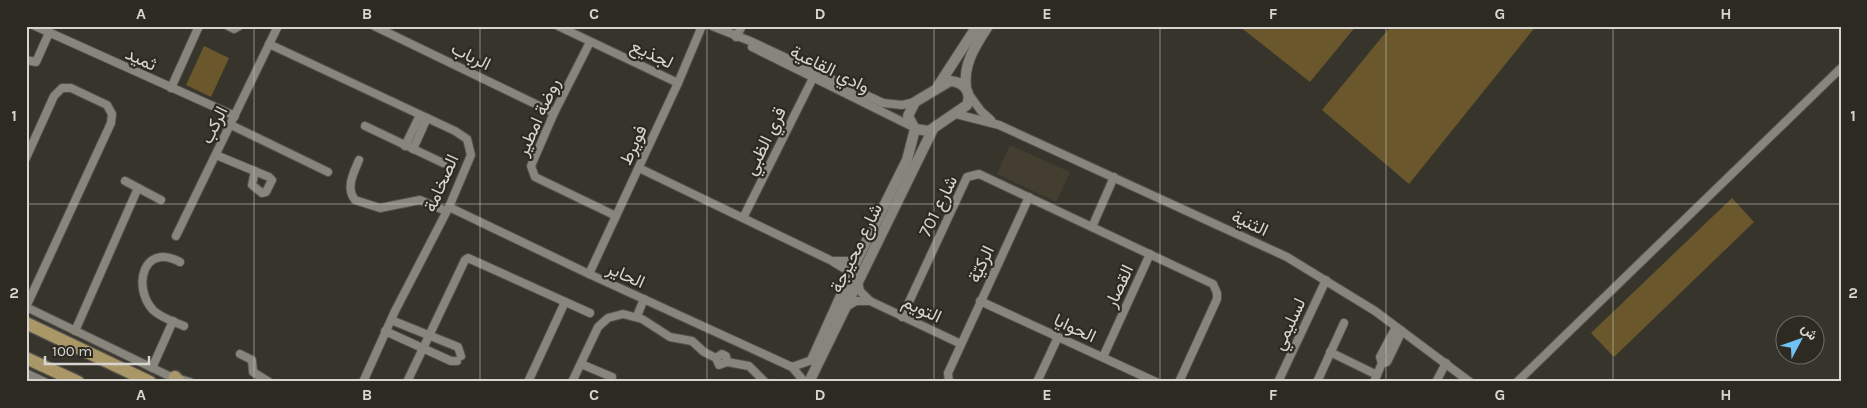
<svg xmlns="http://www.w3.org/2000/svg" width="1867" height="408" font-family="Karla,Vazirmatn,sans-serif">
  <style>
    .built { fill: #443e31 }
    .green { fill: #6a582c }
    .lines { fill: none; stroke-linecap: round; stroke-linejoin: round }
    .minor-casing { stroke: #524f49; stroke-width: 10 }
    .tertiary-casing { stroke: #524f49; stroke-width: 12 }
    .primary-casing { stroke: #524f49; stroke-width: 15 }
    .minor { stroke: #88857c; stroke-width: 8 }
    .tertiary { stroke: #88857c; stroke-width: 10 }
    .primary { stroke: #aa9768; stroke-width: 12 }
    .grid { fill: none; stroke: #d7d5d1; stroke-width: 1; stroke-opacity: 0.55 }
    .labels { text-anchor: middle; stroke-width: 4.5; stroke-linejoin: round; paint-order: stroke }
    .street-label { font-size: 18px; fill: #d7d5d1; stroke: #2d2a22 }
    .neatline { fill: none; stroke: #d7d5d1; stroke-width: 2 }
    .grid-label { font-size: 16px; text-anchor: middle; font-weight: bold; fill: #d7d5d1 }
  </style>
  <rect width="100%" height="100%" fill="#37342c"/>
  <polygon class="built" points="1010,145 1070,172 1056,202 997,174"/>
  <g class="green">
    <polygon points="1239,26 1356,26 1310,82"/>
    <polygon points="1391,26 1536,26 1409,184 1322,110"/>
    <polygon points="204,46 229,58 211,97 186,85"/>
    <polygon points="1732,198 1754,222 1614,357 1591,333"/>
  </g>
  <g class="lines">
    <g class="minor-casing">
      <g id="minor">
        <polyline points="35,26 235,116"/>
        <polyline points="228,26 234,29 239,26"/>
        <polyline points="374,26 554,113"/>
        <polyline points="558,26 678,83"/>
        <polyline points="712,26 750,41 883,103 902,105 915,102"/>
        <polyline points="736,37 742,26"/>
        <polyline points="590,42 554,113 531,166 535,177 616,216"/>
        <polyline points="269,44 455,131 467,139 471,155 449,207 395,311 363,382"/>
        <polyline points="752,47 911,126"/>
        <polyline points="26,60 36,62 49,33"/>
        <polyline points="171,88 199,26"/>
        <polyline points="968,93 981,111 991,120"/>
        <polyline points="956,114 999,125 1287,257 1375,311 1470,382"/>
        <polyline points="231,125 328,172"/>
        <polyline points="365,126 443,163"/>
        <polyline points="405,146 420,115"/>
        <polyline points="413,149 427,118"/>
        <polyline points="216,155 269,177 272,180 266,192 262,193 252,185 255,171"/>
        <polyline points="26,158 54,96 62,88 71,88 107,105 112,114 111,123 26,307"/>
        <path d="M359 160C354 172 345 188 355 200L380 208 420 200 446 211"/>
        <polyline points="639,168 832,261 845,269 850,277"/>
        <polyline points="125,181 161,200"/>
        <polyline points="449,207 589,274 792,367 803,380"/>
        <polyline points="743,218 813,78"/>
        <polyline points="1092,227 1114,177"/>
        <polyline points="176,236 278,26"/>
        <polyline points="834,261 852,261 858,258"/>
        <path d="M180 262C143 242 132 287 153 310 161 318 175 322 184 326"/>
        <polyline points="589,274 678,83 702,26"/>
        <polyline points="858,281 860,291 870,301 961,344"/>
        <polyline points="980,301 1156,382"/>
        <polyline points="26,307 167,375 190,382"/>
        <polyline points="846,307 856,301 870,301"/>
        <polyline points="637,316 644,299"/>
        <polyline points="902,317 967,177 979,174 1213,284 1217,293 1217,299 1179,382"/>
        <polyline points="391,320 458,347 461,356"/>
        <polyline points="1396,327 1380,357 1382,363 1387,362 1402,331"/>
        <polyline points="75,331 138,188"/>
        <polyline points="385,331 451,361 457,361"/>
        <polyline points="1330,352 1377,375"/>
        <polyline points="240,354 252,360 253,372 269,382"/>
        <polyline points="1103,357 1150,254"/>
        <polyline points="727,362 749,366 765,382"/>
        <polyline points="581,364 612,377"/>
        <polyline points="792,367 812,360"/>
        <polyline points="152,368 173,321"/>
        <polyline points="26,373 45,382"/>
        <polyline points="407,382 465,260 468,258 590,313"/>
        <polyline points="528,382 565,302"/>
        <polyline points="572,382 598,327 608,318 623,314 642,319 670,337 692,341 704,352 716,358 719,365 727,362 726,356 722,354 716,358"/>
        <polyline points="949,382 948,373 1029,197"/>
        <polyline points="1037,382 1058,337"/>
        <polyline points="1278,382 1326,280"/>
        <polyline points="1317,382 1344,323"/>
        <polyline points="1374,382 1382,363"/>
        <polyline points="1436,382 1446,363"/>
        <polyline points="1517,382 1841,68"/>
      </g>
    </g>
    <g class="tertiary-casing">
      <g id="tertiary">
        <path d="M950 81C964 82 972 92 967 105L929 131 915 129 908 116 915 102Z"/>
        <polyline points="938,86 977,26"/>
        <path d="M966 88C963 64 975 46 988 26"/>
        <polyline points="812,360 858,258 907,160 915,129"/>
        <polyline points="809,382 933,129"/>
      </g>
    </g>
    <g class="primary-casing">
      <g id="primary">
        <polyline points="26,323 150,382"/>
        <polyline points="26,358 78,382"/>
        <polyline points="175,377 179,382"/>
      </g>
    </g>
    <use href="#minor" class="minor"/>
    <use href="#tertiary" class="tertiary"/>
    <use href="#primary" class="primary"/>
  </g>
  <path class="grid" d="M254 26V382M480 26V382M707 26V382M934 26V382M1160 26V382M1386 26V382M1613 26V382M26 204H1841"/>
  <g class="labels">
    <g class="street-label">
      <text transform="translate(652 54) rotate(25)" y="6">لجذيع</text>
      <text transform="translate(471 56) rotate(26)" y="6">الرباب</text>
      <text transform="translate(141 59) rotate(25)" y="6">ثميد</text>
      <text transform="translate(830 69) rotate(26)" y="6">وادي القاعية</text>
      <text transform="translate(538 117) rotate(-66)" y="6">روضة امطير</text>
      <text transform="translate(214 125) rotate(-64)" y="6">الركب</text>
      <text transform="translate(765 141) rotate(-64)" y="6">قري الظبي</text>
      <text transform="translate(633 145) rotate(-65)" y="6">فويرط</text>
      <text transform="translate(441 183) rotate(-66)" y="6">الصخامة</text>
      <text transform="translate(938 206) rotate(-64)" y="6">شارع 701</text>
      <text transform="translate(1250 223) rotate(25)" y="6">الثنية</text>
      <text transform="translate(856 248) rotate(-64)" y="6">شارع محيرجة</text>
      <text transform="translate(981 264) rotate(-65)" y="6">الركيّة</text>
      <text transform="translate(626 275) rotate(24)" y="6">الحاير</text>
      <text transform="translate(1119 286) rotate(-65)" y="6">القصار</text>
      <text transform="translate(922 309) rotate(25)" y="6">التويم</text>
      <text transform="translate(1289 324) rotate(-65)" y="6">لسليمي</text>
      <text transform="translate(1075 328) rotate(25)" y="6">الحوايا</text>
    </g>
  </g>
  <rect width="1867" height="408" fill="none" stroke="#2d2a22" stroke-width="55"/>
  <g transform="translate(1800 340) rotate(49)"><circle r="24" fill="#2d2a22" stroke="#716e68"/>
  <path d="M0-4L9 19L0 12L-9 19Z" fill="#70c1f4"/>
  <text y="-8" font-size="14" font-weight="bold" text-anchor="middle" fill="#d7d5d1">ش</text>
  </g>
  <path d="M45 356v8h104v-8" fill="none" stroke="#d7d5d1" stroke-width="2.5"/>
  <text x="52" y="356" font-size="15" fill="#d7d5d1" stroke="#2d2a22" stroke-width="4" paint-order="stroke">100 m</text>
  <rect x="28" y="28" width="1812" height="352" class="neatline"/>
  <g class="grid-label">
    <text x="141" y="19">A</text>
    <text x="367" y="19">B</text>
    <text x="594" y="19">C</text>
    <text x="820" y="19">D</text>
    <text x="1047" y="19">E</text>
    <text x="1273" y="19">F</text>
    <text x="1500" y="19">G</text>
    <text x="1726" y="19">H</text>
    <text x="14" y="121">1</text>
    <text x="1853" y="121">1</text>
    <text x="14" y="298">2</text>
    <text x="1853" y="298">2</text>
    <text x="141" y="400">A</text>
    <text x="367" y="400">B</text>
    <text x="594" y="400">C</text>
    <text x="820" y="400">D</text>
    <text x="1047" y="400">E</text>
    <text x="1273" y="400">F</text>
    <text x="1500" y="400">G</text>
    <text x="1726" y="400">H</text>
  </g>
</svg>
